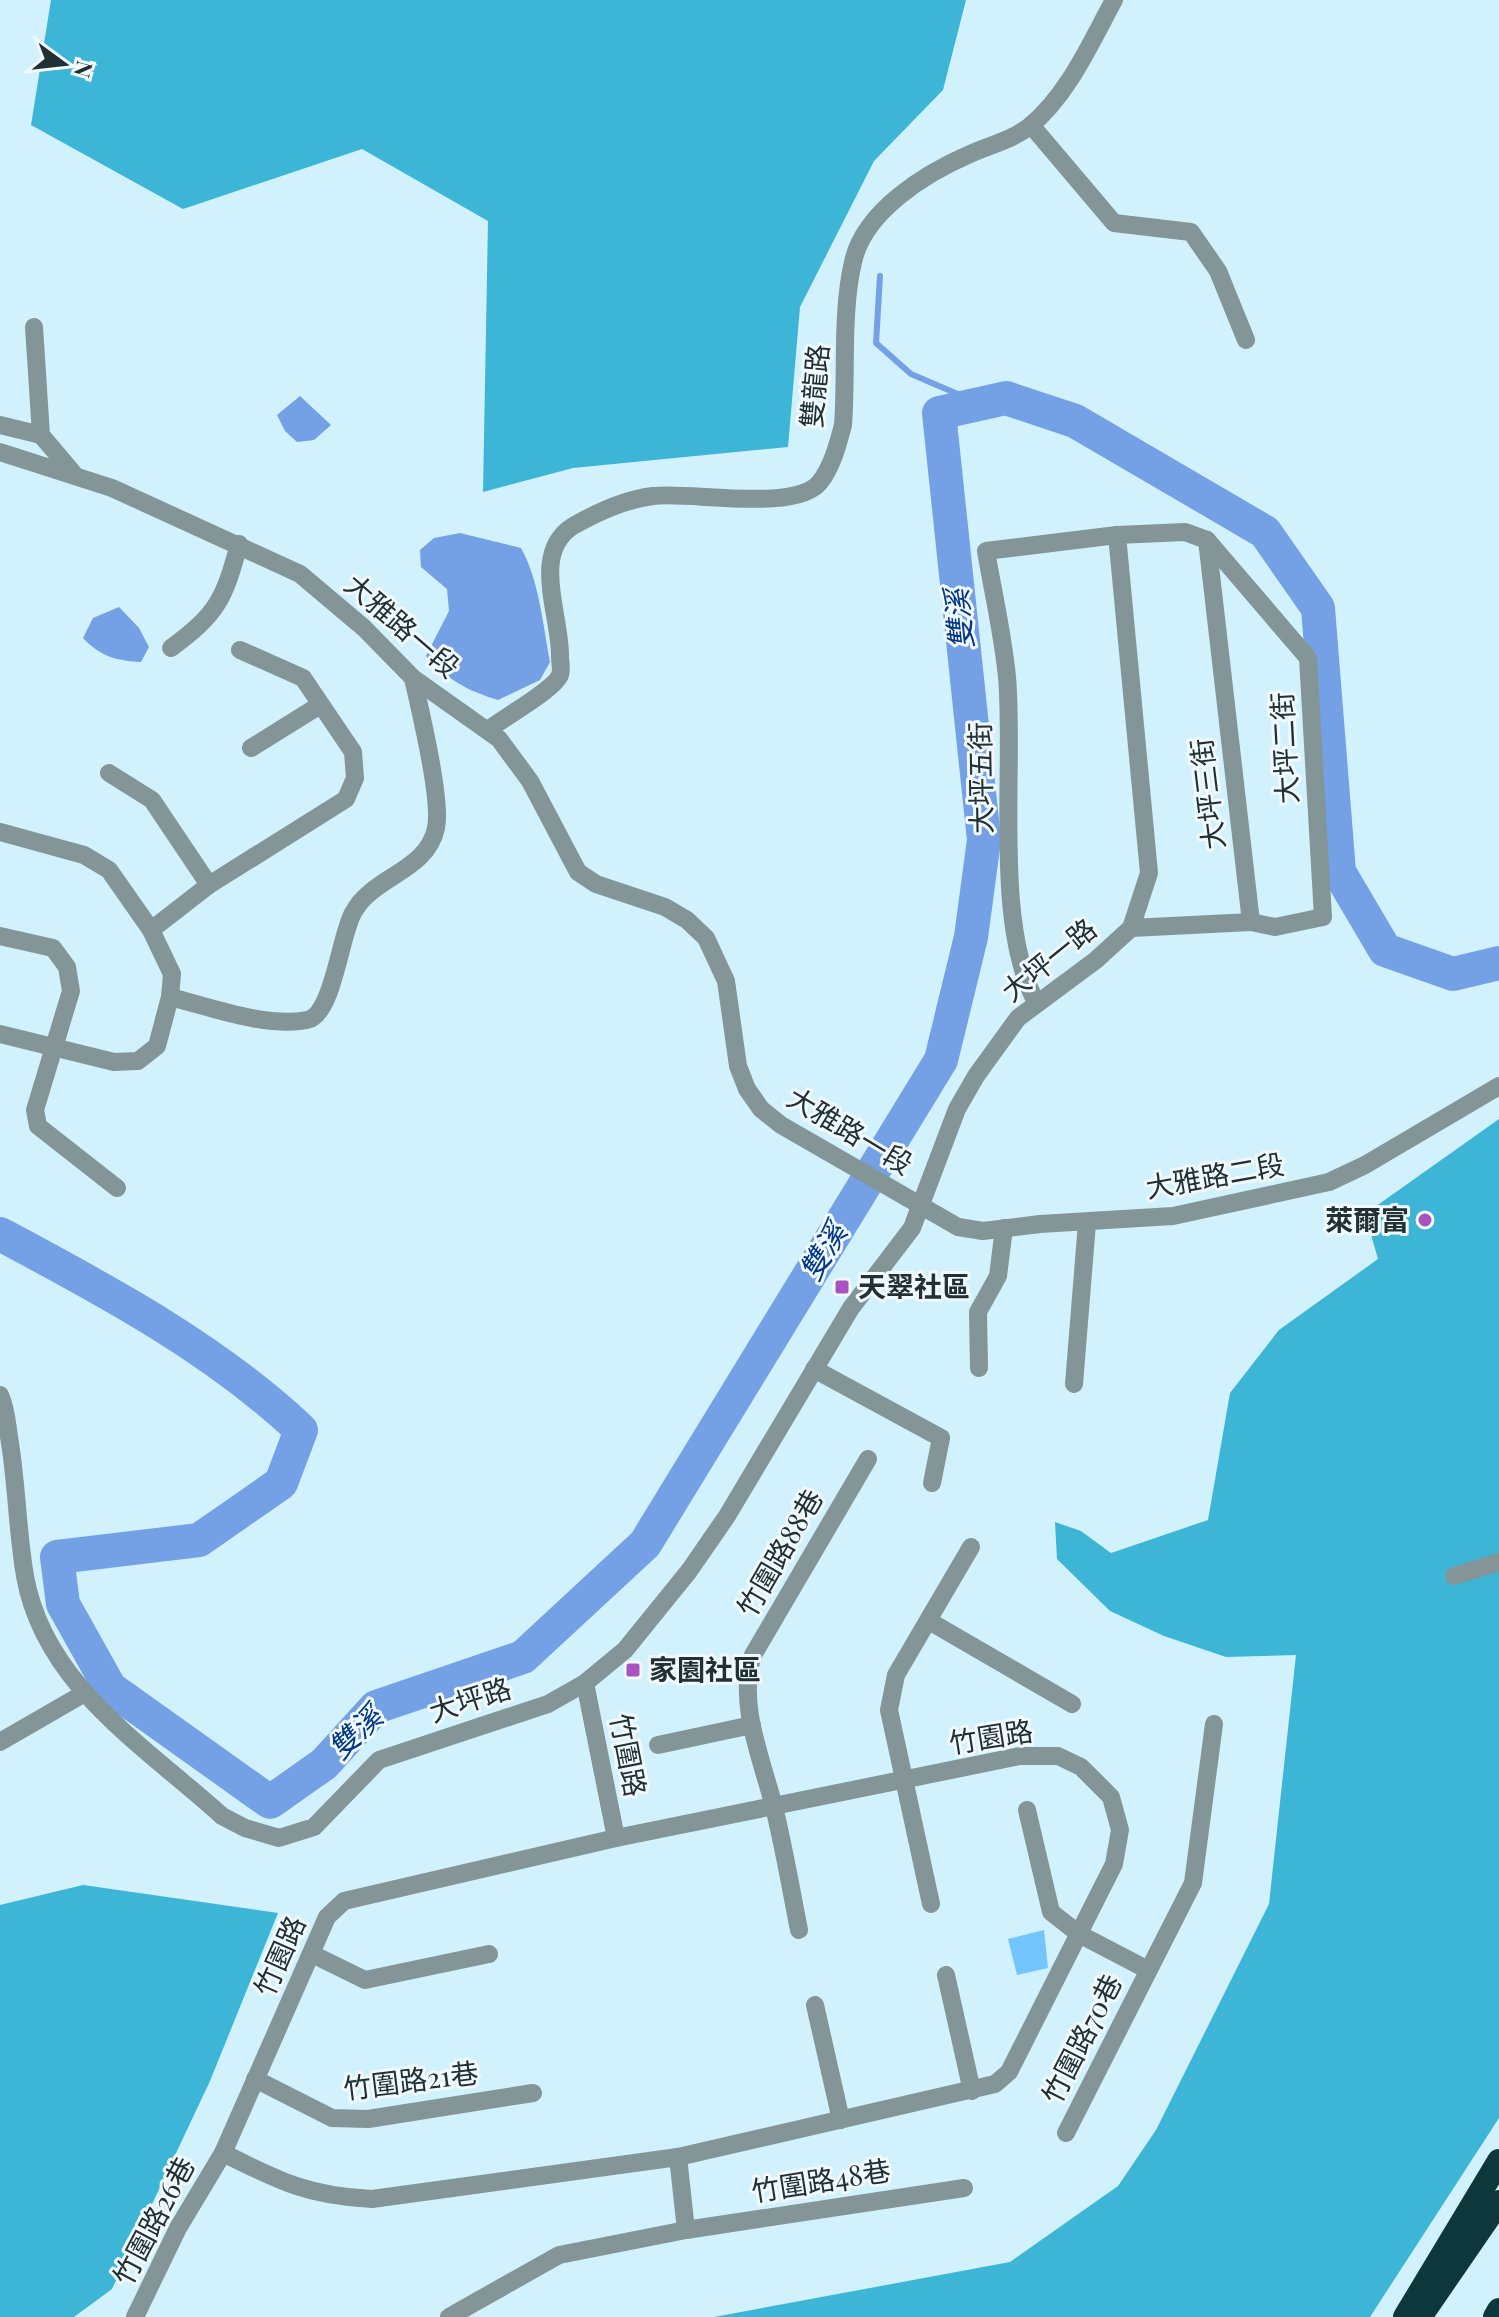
<svg xmlns="http://www.w3.org/2000/svg" width="1499" height="2317" font-family="'Playfair Display','Noto Sans TC',serif">
  <style>
    .forest { fill: #3cb5d7 }
    .water { fill: #74a0e6 }
    .lines { fill: none; stroke-linecap: round; stroke-linejoin: round }
    .stream { stroke: #74a0e6; stroke-width: 6 }
    .river { stroke: #74a0e6; stroke-width: 34 }
    .building { fill: #72c5fd }
    .minor { stroke: #839596; stroke-width: 18 }
    .highway { stroke: #0d373a; stroke-width: 24 }
    .poi-dot { fill: #a953c1; stroke: #f2f9fc; stroke-width: 3 }
    .labels { text-anchor: middle; stroke-width: 6; stroke-linejoin: round; paint-order: stroke }
    .street-label { font-size: 28px; fill: #213035; stroke: #f2f9fc }
    .poi-label { font-size: 28px; font-weight: bold; fill: #213035; stroke: #f2f9fc; text-anchor: start }
    .water-label { font-size: 30px; font-style: italic; fill: #003787; stroke: #f2f9fc }
  </style>
  <rect width="100%" height="100%" fill="#d1f1fc"/>
  <g class="forest">
    <polygon points="51,0 966,0 943,90 874,161 800,307 788,447 573,468 483,492 488,221 362,149 183,209 31,125"/>
    <polygon points="1499,1119 1499,2118 1370,2317 714,2317 1010,2262 1118,2186 1156,2130 1269,1904 1296,1655 1226,1657 1164,1636 1110,1611 1057,1559 1055,1522 1081,1531 1111,1553 1208,1520 1230,1393 1279,1330 1378,1259 1365,1214"/>
    <polygon points="83,1885 278,1913 210,2081 112,2289 74,2317 0,2317 0,1905"/>
  </g>
  <g class="water">
    <polygon points="300,396 331,425 314,440 297,442 285,431 277,415"/>
    <path d="M460 533 521 548C539 580 543 625 550 662L540 680 498 700C468 691 446 679 426 656L449 611 447 589 421 567 420 550 434 538Z"/>
    <path d="M119 607 139 628 149 647 141 662C116 661 100 656 83 638L93 618Z"/>
  </g>
  <g class="lines">
    <polyline class="stream" points="880,276 876,343 911,374 981,404"/>
    <path class="river" d="M0 1234C105 1290 214 1348 301 1430L281 1483 199 1540 57 1557 63 1604 110 1688 270 1802 324 1764 376 1707 523 1657 645 1544 941 1060 971 937 984 840 939 413 1006 398 1075 421 1265 532 1318 608 1339 872 1385 950 1453 974 1499 963"/>
  </g>
  <polygon class="building" points="1044,1930 1048,1968 1017,1975 1008,1939"/>
  <g class="lines">
    <g class="minor">
      <polyline points="1031,125 1114,223 1191,232 1218,271 1246,340"/>
      <polyline points="34,327 41,435 74,474"/>
      <polyline points="0,425 41,435"/>
      <polyline points="0,452 112,488 300,574 364,628 413,678 499,739 530,781 578,872 596,884 665,907 687,920 706,938 726,981 738,1066 747,1089 761,1109 781,1125 958,1227 983,1231 1040,1224 1173,1216 1329,1182 1365,1165 1499,1086"/>
      <polyline points="1207,540 1308,658 1323,917 1275,927 1251,922"/>
      <path d="M171 648C217 614 224 600 239 544"/>
      <path d="M488 730C503 718 554 690 560 675 562 670 560 661 560 657 561 616 530 553 573 526 596 513 627 499 653 496 690 491 796 513 820 482 832 467 838 444 843 425 847 372 841 314 853 262 864 211 926 173 970 154 990 145 1012 140 1030 126 1068 95 1091 42 1114 0"/>
      <polyline points="251,748 320,705"/>
      <polyline points="109,773 152,800 209,885"/>
      <polyline points="0,832 84,855 109,870 151,930 172,974 170,997 157,1046 138,1061 114,1062 0,1034"/>
      <polyline points="1131,928 1251,922 1207,540"/>
      <polyline points="151,930 209,885 346,799 355,778 353,752 303,678 240,650"/>
      <polyline points="0,936 53,948 67,967 71,991 35,1110 38,1126 117,1188"/>
      <path d="M170 997C210 1007 267 1028 307 1020 333 1015 340 936 353 913 372 876 427 872 436 828 442 800 420 710 413 678"/>
      <path d="M1036 1002C993 922 1015 770 1007 677 1003 635 993 592 986 551L1117 535"/>
      <polyline points="979,1368 978,1312 998,1276 1004,1228"/>
      <polyline points="814,1369 941,1438 932,1483"/>
      <polyline points="1074,1384 1087,1223"/>
      <path d="M0 1395C6 1408 7 1423 9 1437 17 1483 17 1530 25 1576 44 1685 146 1747 222 1816L245 1828 279 1838 314 1827 379 1760 548 1704 585 1683 625 1650 689 1571 727 1516 851 1308 912 1228 957 1109 976 1076 1018 1018 1096 960 1131 928 1149 873 1117 535 1185 532 1207 540"/>
      <polyline points="1454,1576 1499,1562"/>
      <polyline points="929,1621 1072,1704"/>
      <polyline points="585,1683 616,1838"/>
      <polyline points="0,1742 83,1694"/>
      <polyline points="658,1745 752,1725"/>
      <path d="M1020 1756H1058L1081 1767 1111 1797 1120 1830 1114 1864 1009 2072 995 2084 678 2157 372 2199C308 2196 279 2181 223 2153L327 1917 344 1901 616 1838Z"/>
      <polyline points="1027,1810 1051,1912 1079,1934 1148,1970"/>
      <polyline points="931,1904 889,1710 896,1675 971,1547"/>
      <path d="M799 1930C791 1889 784 1848 774 1807 762 1759 737 1704 753 1655L868 1459"/>
      <polyline points="312,1954 365,1980 489,1954"/>
      <polyline points="946,1975 972,2091"/>
      <polyline points="815,2005 841,2120"/>
      <polyline points="255,2079 332,2118 368,2119 533,2093"/>
      <polyline points="1066,2133 1193,1883 1214,1724"/>
      <polyline points="678,2157 686,2230"/>
      <polyline points="135,2317 178,2228 223,2153"/>
      <polyline points="449,2317 559,2255 686,2230 964,2188"/>
    </g>
    <g class="highway">
      <polyline points="1405,2317 1499,2161"/>
      <polyline points="1420,2317 1499,2202"/>
      <polyline points="1495,2317 1499,2310"/>
    </g>
  </g>
  <g class="poi-dot">
    <circle cx="1425" cy="1220" r="8"/>
    <rect x="834" y="1279" width="16" height="16" rx="4"/>
    <rect x="625" y="1662" width="16" height="16" rx="4"/>
  </g>
  <g class="labels">
    <g class="street-label">
      <text transform="translate(815 386) rotate(-85)" y="10">雙龍路</text>
      <text transform="translate(402 626) rotate(41)" y="10">大雅路一段</text>
      <text transform="translate(1285 748) rotate(-93)" y="10">大坪二街</text>
      <text transform="translate(981 778) rotate(-91)" y="10">大坪五街</text>
      <text transform="translate(1208 794) rotate(-97)" y="10">大坪三街</text>
      <text transform="translate(1049 960) rotate(-39)" y="10">大坪一路</text>
      <text transform="translate(850 1131) rotate(31)" y="10">大雅路一段</text>
      <text transform="translate(1215 1176) rotate(-10)" y="10">大雅路二段</text>
      <text transform="translate(780 1553) rotate(-60)" y="10">竹圍路88巷</text>
      <text transform="translate(470 1700) rotate(-18)" y="10">大坪路</text>
      <text transform="translate(991 1737) rotate(-9)" y="10">竹園路</text>
      <text transform="translate(628 1755) rotate(79)" y="10">竹圍路</text>
      <text transform="translate(280 1956) rotate(-66)" y="10">竹園路</text>
      <text transform="translate(1082 2039) rotate(-63)" y="10">竹圍路70巷</text>
      <text transform="translate(411 2081) rotate(-7)" y="10">竹圍路21巷</text>
      <text transform="translate(821 2181) rotate(-9)" y="10">竹圍路48巷</text>
      <text transform="translate(154 2221) rotate(-62)" y="10">竹圍路26巷</text>
    </g>
    <g class="poi-label">
      <text x="1409" y="1230" text-anchor="end">萊爾富</text>
      <text x="858" y="1297">天翠社區</text>
      <text x="649" y="1680">家園社區</text>
    </g>
    <g class="water-label">
      <text transform="translate(960 619) rotate(-96)" y="10">雙溪</text>
      <text transform="translate(824 1252) rotate(-59)" y="10">雙溪</text>
      <text transform="translate(356 1733) rotate(-44)" y="10">雙溪</text>
    </g>
  </g>
  <g transform="translate(64 64) rotate(105)" stroke="#f2f9fc" stroke-width="6" paint-order="stroke">
  <path d="M0-6L14 30L0 20L-14 30Z" fill="#213035"/>
  <text y="-12" font-size="22" font-weight="bold" text-anchor="middle" fill="#213035">N</text>
  </g>
</svg>
